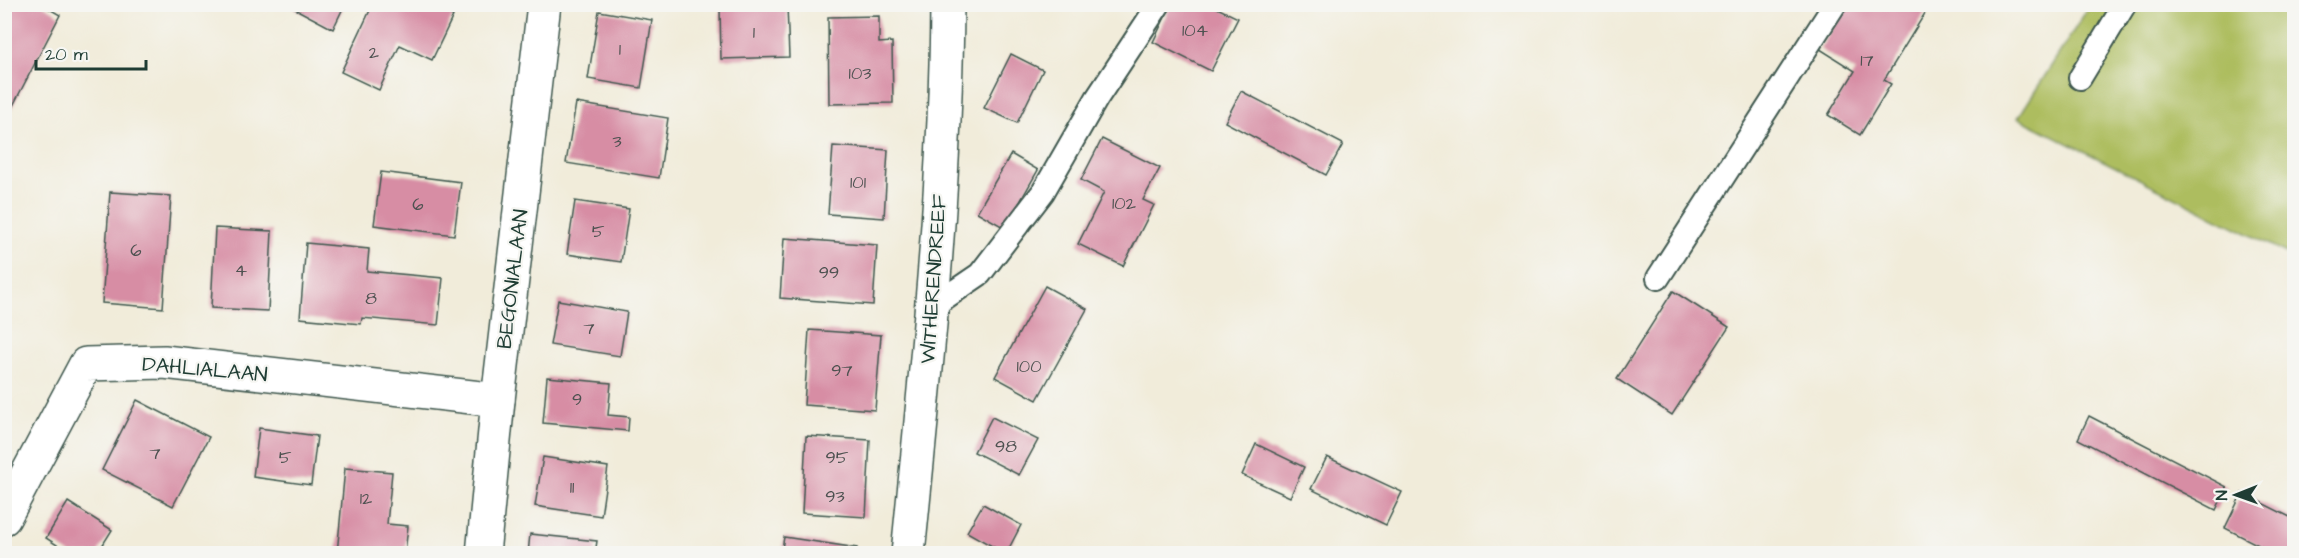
<svg xmlns="http://www.w3.org/2000/svg" width="2299" height="558" font-family="'Architects Daughter',sans-serif">
  <style>
    .green { fill: #adbd5f; stroke: #667d4a; stroke-width: 1.5 }
    .building { fill: #d78da4 }
    .lines { fill: none; stroke-linecap: round; stroke-linejoin: round }
    .service-casing { stroke: #3e574d; stroke-width: 26 }
    .minor-casing { stroke: #3e574d; stroke-width: 36 }
    .service { stroke: #fff; stroke-width: 22 }
    .minor { stroke: #fff; stroke-width: 33 }
    .labels { text-anchor: middle; stroke-width: 4.5; stroke-linejoin: round; paint-order: stroke }
    .number-label { font-size: 18px; fill: #4d5150 }
    .street-label { font-size: 21px; fill: #1f3d34; stroke: #f6f6f2 }
  </style>
  <rect width="100%" height="100%" fill="#f6f6f2"/>
  <filter id="ink" filterUnits="userSpaceOnUse"><feTurbulence type="fractalNoise" baseFrequency=".0167" numOctaves="2"/><feDisplacementMap in="SourceGraphic" scale="12" xChannelSelector="R" yChannelSelector="G"/><feConvolveMatrix kernelMatrix="1 2 1 2 8 2 1 2 1" color-interpolation-filters="sRGB"/></filter>
  <filter id="wash" filterUnits="userSpaceOnUse"><feTurbulence type="fractalNoise" baseFrequency=".008" numOctaves="4" result="noise"/><feDisplacementMap in="SourceGraphic" scale="24" xChannelSelector="R" yChannelSelector="G"/><feGaussianBlur stdDeviation="1.35" result="paint"/><feColorMatrix in="noise" values="0 0 0 0 0 0 0 0 0 0 0 0 0 0 0 0 0 1.4 0 .05"/><feComposite in="paint" operator="in"/></filter>
  <g filter="url(#wash)">
    <rect width="100%" height="100%" fill="#f1ecda"/>
    <polygon class="green" points="2090,5 2294,5 2294,257 2018,118"/>
    <g id="blocks">
      <g class="building">
        <polygon points="4,4 41,4 60,15 4,123"/>
        <polygon points="286,4 345,4 333,29"/>
        <polygon points="373,4 429,4 453,16 432,60 400,45 379,90 341,72"/>
        <polygon points="1847,4 1919,4 1927,10 1884,80 1891,84 1860,135 1828,115 1855,71 1820,49"/>
        <polygon points="787,5 789,57 721,59 720,7"/>
        <polygon points="1171,5 1211,5 1238,18 1211,71 1153,42"/>
        <polygon points="599,11 652,20 641,88 588,79"/>
        <polygon points="879,16 879,43 892,42 893,103 829,104 828,17"/>
        <polygon points="1011,54 1043,70 1017,123 984,108"/>
        <polygon points="1241,91 1343,144 1326,175 1225,122"/>
        <polygon points="576,103 668,118 659,178 566,163"/>
        <polygon points="1102,139 1160,168 1143,200 1154,205 1123,266 1078,244 1104,192 1081,180"/>
        <polygon points="833,146 888,150 884,218 828,214"/>
        <polygon points="1011,154 1038,170 1005,228 977,212"/>
        <polygon points="381,172 461,182 454,235 374,225"/>
        <polygon points="110,192 171,196 163,308 102,303"/>
        <polygon points="575,201 629,209 621,262 567,254"/>
        <polygon points="215,228 272,231 268,311 211,308"/>
        <polygon points="784,238 877,245 873,305 780,298"/>
        <polygon points="306,243 369,249 367,271 443,278 438,325 362,318 361,324 300,318"/>
        <polygon points="1045,286 1087,309 1037,400 995,377"/>
        <polygon points="1673,291 1729,327 1672,415 1617,379"/>
        <polygon points="558,300 627,312 620,356 550,345"/>
        <polygon points="809,330 881,335 875,410 804,405"/>
        <polygon points="547,377 611,383 608,415 629,417 628,431 543,423"/>
        <polygon points="137,400 209,437 173,506 102,470"/>
        <polygon points="2089,416 2227,487 2216,510 2078,439"/>
        <polygon points="992,417 1038,440 1019,475 974,452"/>
        <polygon points="259,428 317,436 311,485 253,477"/>
        <polygon points="806,436 870,440 866,517 802,513"/>
        <polygon points="1256,444 1304,467 1290,497 1242,475"/>
        <polygon points="543,457 608,467 601,516 535,506"/>
        <polygon points="1327,457 1402,492 1386,525 1311,489"/>
        <polygon points="345,468 392,472 387,524 408,526 405,554 337,554"/>
        <polygon points="2242,493 2294,519 2294,554 2276,554 2225,528"/>
        <polygon points="68,502 112,530 97,554 71,554 46,538"/>
        <polygon points="983,504 1021,525 1006,554 967,532"/>
        <polygon points="530,534 597,541 595,554 528,554"/>
        <polygon points="784,537 857,548 856,554 781,554"/>
      </g>
    </g>
  </g>
  <g filter="url(#ink)">
    <use href="#blocks" fill-opacity="0" stroke="#3e574d" stroke-width="1.5"/>
    <g class="lines">
      <g class="service-casing">
        <g id="service">
          <polyline points="2080,78 2125,4"/>
          <polyline points="1658,278 1835,4"/>
          <polyline points="933,306 980,274 1043,192 1097,98 1159,4"/>
        </g>
      </g>
      <g class="minor-casing">
        <g id="minor">
          <polyline points="4,518 86,364 164,362 498,400"/>
          <polyline points="483,554 498,400 544,4"/>
          <path d="M908 554C926 371 946 188 947 4"/>
        </g>
      </g>
      <use href="#service" class="service"/>
      <use href="#minor" class="minor"/>
    </g>
  </g>
  <g class="labels">
    <g class="number-label">
      <text x="1195" y="36">104</text>
      <text x="754" y="38">1</text>
      <text x="620" y="55">1</text>
      <text x="374" y="58">2</text>
      <text x="1867" y="66">17</text>
      <text x="860" y="79">103</text>
      <text x="617" y="147">3</text>
      <text x="858" y="188">101</text>
      <text x="1124" y="209">102</text>
      <text x="418" y="210">6</text>
      <text x="598" y="237">5</text>
      <text x="136" y="256">6</text>
      <text x="241" y="276">4</text>
      <text x="829" y="278">99</text>
      <text x="371" y="304">8</text>
      <text x="589" y="334">7</text>
      <text x="1029" y="372">100</text>
      <text x="842" y="376">97</text>
      <text x="577" y="405">9</text>
      <text x="1006" y="452">98</text>
      <text x="155" y="459">7</text>
      <text x="285" y="463">5</text>
      <text x="837" y="463">95</text>
      <text x="572" y="493">11</text>
      <text x="835" y="502">93</text>
      <text x="366" y="504">12</text>
    </g>
    <g class="street-label">
      <text transform="translate(512 279) rotate(-83)" y="7">BEGONIALAAN</text>
      <text transform="translate(933 279) rotate(-86)" y="7">WITHERENDREEF</text>
      <text transform="translate(205 369) rotate(5)" y="7">DAHLIALAAN</text>
    </g>
  </g>
  <rect width="2299" height="558" fill="none" stroke="#f6f6f2" stroke-width="24"/>
  <g transform="translate(2236 495) rotate(269)" stroke="#f6f6f2" stroke-width="4.5" paint-order="stroke">
  <path d="M0-4.5L10 22L0 15L-10 22Z" fill="#1f3d34"/>
  <text y="-9" font-size="16" font-weight="bold" text-anchor="middle" fill="#1f3d34">N</text>
  </g>
  <path d="M36 60v9h110v-9" fill="none" stroke="#1f3d34" stroke-width="3"/>
  <text x="45" y="60" font-size="18" fill="#1f3d34" stroke="#f6f6f2" stroke-width="4.5" paint-order="stroke">20 m</text>
</svg>
